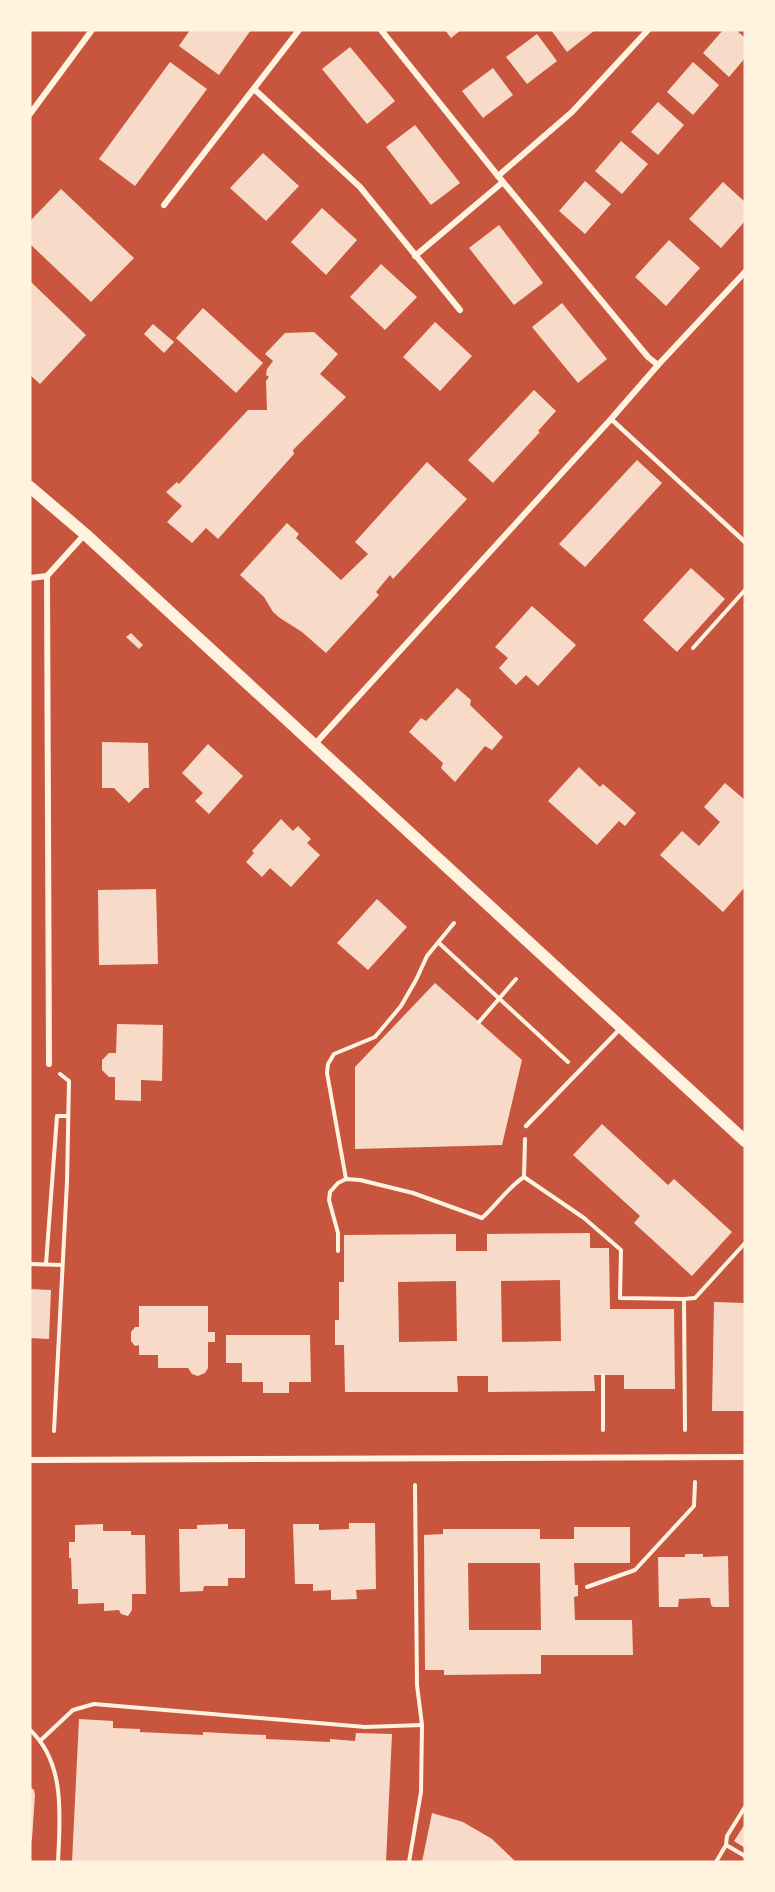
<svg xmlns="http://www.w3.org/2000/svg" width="775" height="1892" font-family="'Archivo Narrow',sans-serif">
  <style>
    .building { fill: #f7dbc8; fill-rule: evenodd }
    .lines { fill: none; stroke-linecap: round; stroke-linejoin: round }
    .path { stroke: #fff3e0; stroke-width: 4 }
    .service { stroke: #fff3e0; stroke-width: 4.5 }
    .minor { stroke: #fff3e0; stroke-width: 6 }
    .secondary { stroke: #fff3e0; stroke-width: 12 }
  </style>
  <rect width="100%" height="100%" fill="#c8553d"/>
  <g class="building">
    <polygon points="190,30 251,30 219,75 179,46"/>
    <polygon points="445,30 461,30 451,38"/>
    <polygon points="551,30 595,30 567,52"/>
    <polygon points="723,30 736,30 745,38 745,58 729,77 703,53"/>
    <polygon points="537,34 557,61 527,84 506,57"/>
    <polygon points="350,47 395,101 367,124 322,69"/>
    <polygon points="170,62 207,89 135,186 99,159"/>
    <polygon points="693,62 719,85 693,115 667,92"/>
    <polygon points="493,68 513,95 483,118 462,91"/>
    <polygon points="658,102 684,125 658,155 631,132"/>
    <polygon points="415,125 460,183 431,205 386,147"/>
    <polygon points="621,141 648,164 622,194 595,171"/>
    <polygon points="263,153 299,186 266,221 230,188"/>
    <polygon points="585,181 611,204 585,234 559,211"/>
    <polygon points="723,182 745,202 745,221 721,248 689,219"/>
    <polygon points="61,189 134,258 91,302 30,244 30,221"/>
    <polygon points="322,208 357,240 326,275 291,242"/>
    <polygon points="499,225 543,283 514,305 469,248"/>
    <polygon points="669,240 700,268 666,306 635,277"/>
    <polygon points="381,264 417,297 385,330 350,297"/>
    <polygon points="30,281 86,335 40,384 30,375"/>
    <polygon points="562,303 607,359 578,383 532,327"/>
    <polygon points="203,308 263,363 236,393 176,338"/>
    <polygon points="435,322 472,356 440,391 403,357"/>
    <polygon points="153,324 174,342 164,353 144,334"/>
    <polygon points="314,332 338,354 320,374 346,397 293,450 294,454 218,539 206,528 192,543 167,522 182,506 166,492 177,482 179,484 248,410 267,410 266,381 269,377 266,375 267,369 273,361 265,354 285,333"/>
    <polygon points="534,390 556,411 538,431 540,432 493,483 468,460"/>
    <polygon points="637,460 662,483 585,567 559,544"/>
    <polygon points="427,462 467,499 393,579 390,575 376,592 379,595 326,653 302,632 280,618 273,612 264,597 240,575 287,523 299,534 296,538 341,580 368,554 355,542"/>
    <polygon points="691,568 725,599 677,652 643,620"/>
    <polygon points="532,606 576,645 538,686 526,675 516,685 499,668 508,658 495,647"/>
    <polygon points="131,633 143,645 139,649 126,637"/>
    <polygon points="457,688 471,700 470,705 503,737 492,750 485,746 455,782 441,768 443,763 409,732 421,718 426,721"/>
    <polygon points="102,742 148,743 149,788 144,788 129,803 114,788 102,788"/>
    <polygon points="208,744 243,776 209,814 195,801 203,793 182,773"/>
    <polygon points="579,767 600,787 603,784 636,813 625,826 619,821 597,845 548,801"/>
    <polygon points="725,783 745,800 745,887 723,912 660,855 682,831 699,846 720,822 704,807"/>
    <polygon points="281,819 293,831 298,826 311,839 307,843 320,855 291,887 270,868 262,877 246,862 254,853 252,851"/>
    <polygon points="156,889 158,964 99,965 98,890"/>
    <polygon points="377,899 407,927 368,970 337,943"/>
    <polygon points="435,983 522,1060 502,1145 355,1149 355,1067"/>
    <polygon points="117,1024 163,1025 162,1081 141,1080 141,1101 115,1100 115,1077 109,1077 102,1070 102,1060 109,1053 116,1053"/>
    <polygon points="602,1124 668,1185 674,1179 732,1232 692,1276 634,1223 640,1216 573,1155"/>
    <path d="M590 1233V1248H609L610 1309H674L675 1389H624V1375H594L595 1391 488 1392V1376H457L458 1392H345L344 1345H335V1320H339V1282H344V1235L456 1234V1251H487V1234ZM560 1280 561 1341 502 1342 501 1281ZM456 1281 457 1341 399 1342 398 1282Z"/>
    <polygon points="30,1289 51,1290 49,1339 30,1338"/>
    <polygon points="714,1302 745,1303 745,1411 712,1411"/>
    <polygon points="139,1306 208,1306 208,1332 215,1332 215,1342 208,1342 208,1368 205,1373 198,1376 192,1374 188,1368 158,1368 158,1355 139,1355 139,1345 135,1346 131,1341 131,1332 135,1327 139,1327"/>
    <polygon points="226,1335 310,1335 311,1382 289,1382 289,1393 263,1393 263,1382 242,1382 242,1363 226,1363"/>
    <polygon points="349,1523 375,1523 376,1589 356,1590 357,1599 331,1600 331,1590 313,1591 313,1584 295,1584 293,1524 319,1524 319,1530 349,1529"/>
    <polygon points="103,1524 103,1531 131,1531 131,1535 145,1535 146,1594 132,1594 132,1610 128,1616 121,1614 119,1610 104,1611 104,1603 78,1604 78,1589 72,1589 71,1558 69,1558 69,1542 75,1542 75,1525"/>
    <polygon points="228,1524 228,1529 245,1529 245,1578 228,1578 228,1586 204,1586 203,1591 180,1592 179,1529 197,1529 197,1525"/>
    <path d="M574 1527H630V1563H574L575 1585H578V1596L574 1597 575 1620H632L633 1655H541V1674L444 1675V1670H425L424 1535 443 1534V1529H540V1539H574ZM468 1563H540L541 1630H469Z"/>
    <polygon points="685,1554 703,1554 703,1557 728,1556 729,1607 713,1607 711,1605 710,1598 702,1598 679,1599 678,1607 659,1607 658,1557 685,1557"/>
    <polygon points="79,1719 113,1721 113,1728 140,1729 140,1732 203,1735 203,1732 239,1734 266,1735 266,1739 330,1742 330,1739 355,1741 356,1733 392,1734 386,1862 72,1862"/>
    <polygon points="30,1787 34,1790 35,1795 32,1839 30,1845"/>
    <polygon points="432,1813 463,1822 492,1839 516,1862 422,1862"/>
    <polygon points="745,1824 745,1848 734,1841"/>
  </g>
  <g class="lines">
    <g class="path">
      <polyline points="693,648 745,590"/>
      <polyline points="439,943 568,1062"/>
      <polyline points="479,1022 516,979"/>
      <polyline points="524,1177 584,1218 621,1250 620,1298 684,1299"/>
      <polyline points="346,1179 327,1073 328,1064 334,1054 375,1037 401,1006 416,980 427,956 454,923"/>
      <path d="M338 1251V1233L329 1200 330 1192 338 1183 346 1179 360 1180 413 1193 482 1218C497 1205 507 1188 524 1177L525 1139"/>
      <polyline points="30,1264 62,1265"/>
      <polyline points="46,1264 57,1116 67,1116"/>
      <polyline points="603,1430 603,1375"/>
      <polyline points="685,1430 684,1299 695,1298 745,1243"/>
      <polyline points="54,1431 67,1182 69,1081 60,1074"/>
      <polyline points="587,1587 635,1570 694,1506 695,1482"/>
      <path d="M30 1730C66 1763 60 1818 58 1862"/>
      <polyline points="41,1740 73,1710 94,1704 365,1727 422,1725"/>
      <polyline points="726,1845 727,1836 745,1807"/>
      <polyline points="409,1862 421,1792 422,1725 417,1685 415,1485"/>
      <polyline points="716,1862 726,1845 745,1856"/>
    </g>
    <g class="service">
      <polyline points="611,419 745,542"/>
      <polyline points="526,1126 620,1029"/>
    </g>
    <g class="minor">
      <polyline points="381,30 498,176 648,357 658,365"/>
      <polyline points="254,89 360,187 460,310"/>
      <polyline points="30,114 92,30"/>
      <polyline points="498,176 572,112 648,30"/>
      <polyline points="164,205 299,30"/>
      <polyline points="415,256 503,182"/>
      <polyline points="47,576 49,1064"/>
      <polyline points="30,578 47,576 85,534"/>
      <polyline points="315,744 611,419 658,365 745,272"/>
      <polyline points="30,1460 745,1457"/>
    </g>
    <polyline class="secondary" points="30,487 85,534 745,1141"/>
  </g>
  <rect width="775" height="1892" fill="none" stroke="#fff3e0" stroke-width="63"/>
</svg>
